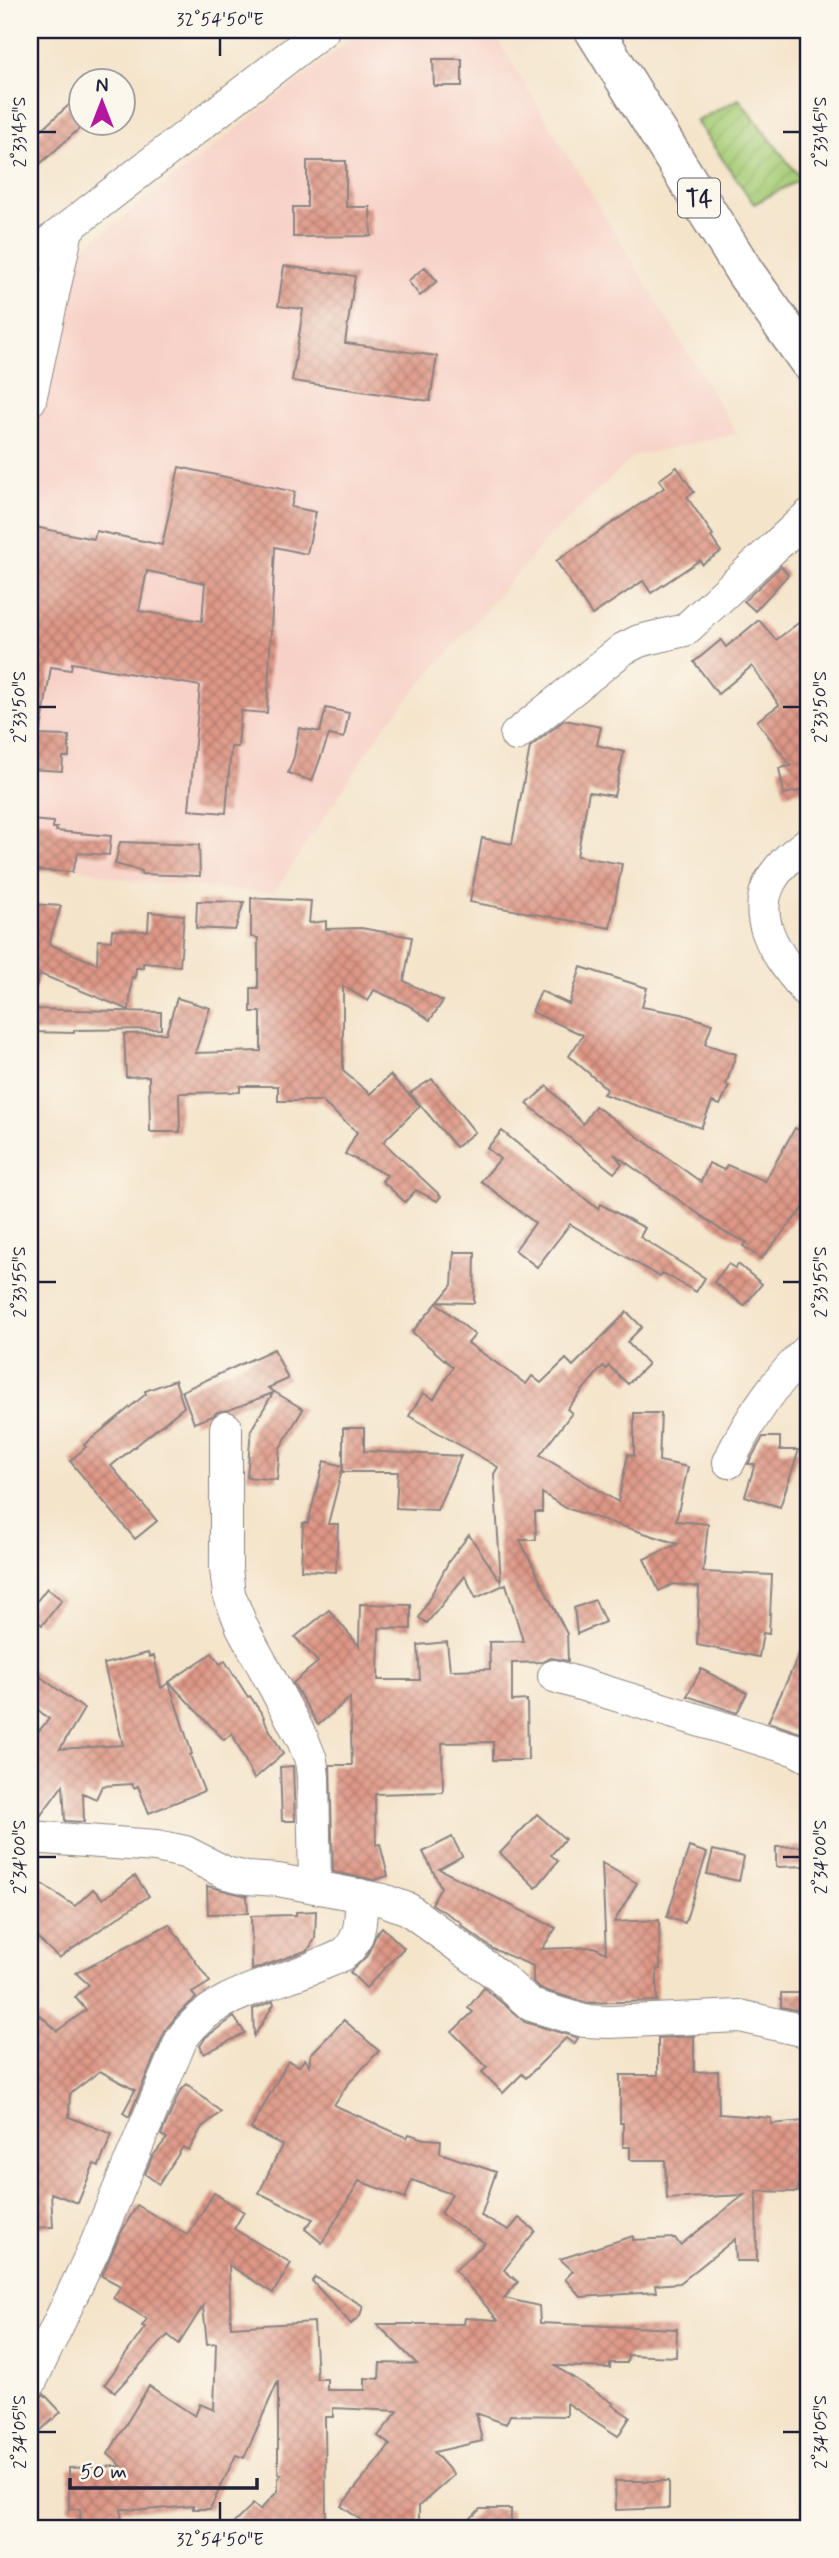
<svg xmlns="http://www.w3.org/2000/svg" width="839" height="2558" font-family="Mynerve,sans-serif">
  <style>
    .built { fill: #f7d1c7 }
    .garden { fill: url(#garden-furrows); stroke: #647758; stroke-width: 2 }
    .building { fill: url(#building-cross-hatch); fill-rule: evenodd }
    .lines { fill: none; stroke-linecap: round; stroke-linejoin: round }
    .minor-casing { stroke: #8b8382; stroke-width: 34 }
    .highway-casing { stroke: #8b8382; stroke-width: 41 }
    .minor { stroke: #fff; stroke-width: 32 }
    .highway { stroke: #fff; stroke-width: 38 }
    .ticks { fill: none; stroke: #22223b; stroke-width: 2.5 }
    .labels { text-anchor: middle; stroke-width: 5; stroke-linejoin: round; paint-order: stroke }
    .shield { fill: #fbf7ec; stroke: #636270; stroke-width: 2 }
    .shield-label { font-size: 23px; font-weight: bold; fill: #22223b }
    .neatline { fill: none; stroke: #22223b; stroke-width: 2.5 }
    .ticks-label { font-size: 18px; text-anchor: middle; fill: #22223b }
  </style>
  <defs>
    <pattern id="garden-furrows" width="10" height="10" patternUnits="userSpaceOnUse" patternTransform="scale(1.75)"><rect width="10" height="10" fill="#a6cc76"/><path d="M-1 1l2-2M0 10L10 0M9 11l2-2" fill="none" stroke="#8faf67"/></pattern>
    <pattern id="building-cross-hatch" width="8" height="8" patternUnits="userSpaceOnUse" patternTransform="scale(1.75)"><rect width="8" height="8" fill="#de9786"/><path d="M0 0l8 8M0 8l8-8" fill="none" stroke="#b47b6f"/></pattern>
  </defs>
  <rect width="100%" height="100%" fill="#fbf7ec"/>
  <filter id="ink" filterUnits="userSpaceOnUse"><feTurbulence type="fractalNoise" baseFrequency=".0143" numOctaves="2"/><feDisplacementMap in="SourceGraphic" scale="14" xChannelSelector="R" yChannelSelector="G"/><feConvolveMatrix kernelMatrix="1 2 1 2 8 2 1 2 1" color-interpolation-filters="sRGB"/></filter>
  <filter id="wash" filterUnits="userSpaceOnUse"><feTurbulence type="fractalNoise" baseFrequency=".00686" numOctaves="4" result="noise"/><feDisplacementMap in="SourceGraphic" scale="28" xChannelSelector="R" yChannelSelector="G"/><feGaussianBlur stdDeviation="1.57" result="paint"/><feColorMatrix in="noise" values="0 0 0 0 0 0 0 0 0 0 0 0 0 0 0 0 0 1.4 0 .05"/><feComposite in="paint" operator="in"/></filter>
  <g filter="url(#wash)">
    <rect width="100%" height="100%" fill="#f4e4ca"/>
    <polygon class="built" points="363,30 492,30 737,434 634,456 543,544 386,724 274,893 136,882 67,865 30,851 30,290"/>
    <polygon class="garden" points="739,99 801,179 754,204 696,121"/>
    <g id="blocks">
      <g class="building">
        <polygon points="433,59 462,59 462,86 434,86"/>
        <polygon points="80,95 80,128 30,173 30,140"/>
        <polygon points="307,161 346,161 346,207 370,207 371,236 293,237 293,207 307,207"/>
        <polygon points="284,266 355,276 345,343 437,356 430,401 292,381 303,309 278,306"/>
        <polygon points="425,267 437,281 420,296 408,281"/>
        <path d="M179 467 295 492 291 507 316 512 307 554 275 547 267 713 241 711 238 747H231L226 813 189 810 200 686 72 663 71 670 51 667 41 730H30V592L33 572 30 571V526L94 539 96 531 162 545ZM147 571 205 583 202 621 139 611Z"/>
        <polygon points="677,467 694,492 687,497 713,535 711,537 721,552 702,564 700,560 651,593 643,581 592,615 556,561 664,488 659,480"/>
        <polygon points="781,566 788,575 755,611 744,601"/>
        <polygon points="809,615 809,789 784,794 779,768 791,766 757,721 779,705 752,666 718,694 694,662 721,640 726,647 759,620 776,640"/>
        <polygon points="326,708 349,713 344,738 329,735 312,781 288,773 294,757 299,728 320,732"/>
        <polygon points="564,720 601,727 597,745 624,752 614,796 589,792 577,856 622,864 610,928 470,902 482,838 512,844 530,747"/>
        <polygon points="30,735 69,736 69,757 63,757 62,771 30,769"/>
        <polygon points="30,820 53,822 53,828 57,828 56,831 111,836 109,855 78,853 72,872 30,870"/>
        <polygon points="120,842 199,845 200,876 141,874 142,871 115,864"/>
        <polygon points="251,898 311,901 309,923 326,921 326,929 361,928 412,937 404,981 443,1001 430,1020 408,1005 374,990 368,1001 343,986 343,1071 370,1094 390,1075 420,1106 383,1142 441,1196 437,1201 416,1190 405,1202 382,1181 387,1175 345,1154 357,1132 321,1101 278,1101 278,1086 240,1086 240,1092 179,1093 180,1132 150,1132 149,1076 126,1077 124,1034 166,1033 177,998 210,1008 195,1053 261,1051 261,1012 251,1012 251,988 258,988 258,938 251,937"/>
        <polygon points="197,901 244,902 235,930 196,928"/>
        <polygon points="30,904 61,906 49,944 97,964 98,940 111,941 112,930 148,931 149,912 184,915 180,966 143,963 143,968 136,968 135,978 132,977 129,1010 40,974 34,991 30,990"/>
        <polygon points="581,967 647,988 642,1007 682,1014 712,1024 705,1044 736,1054 726,1085 729,1086 720,1105 712,1102 701,1128 603,1094 607,1089 569,1056 583,1035 532,1012 541,991 569,1004"/>
        <polygon points="30,1009 161,1012 161,1029 74,1030 74,1033 30,1032"/>
        <polygon points="432,1079 475,1132 456,1147 410,1093"/>
        <polygon points="547,1086 583,1124 595,1106 701,1182 709,1163 724,1170 727,1165 765,1181 795,1128 809,1136 809,1201 761,1259 743,1246 747,1242 724,1232 614,1154 622,1164 614,1173 527,1104"/>
        <polygon points="502,1131 598,1209 600,1204 645,1228 640,1237 705,1278 696,1292 663,1273 660,1277 570,1224 537,1267 515,1250 535,1223 481,1181 500,1159 487,1148"/>
        <polygon points="454,1252 475,1252 474,1303 438,1302 452,1285"/>
        <polygon points="728,1264 735,1268 738,1264 762,1284 744,1306 714,1282"/>
        <polygon points="437,1303 475,1335 468,1343 526,1384 532,1376 541,1383 566,1359 573,1366 627,1312 642,1327 627,1342 648,1364 628,1384 609,1366 606,1369 603,1366 567,1409 572,1413 540,1455 618,1502 628,1454 634,1456 634,1413 661,1413 659,1461 688,1467 676,1521 708,1524 703,1572 772,1575 769,1634 763,1633 759,1657 697,1645 699,1587 673,1584 659,1591 644,1559 678,1544 566,1508 542,1493 542,1512 535,1512 536,1540 520,1540 567,1634 568,1661 551,1658 542,1662 512,1663 512,1701 527,1700 528,1760 493,1760 493,1742 442,1743 443,1792 375,1794 376,1845 380,1844 388,1876 374,1880 333,1872 330,1765 352,1765 350,1698 318,1725 293,1683 318,1662 295,1637 329,1610 359,1646 360,1604 411,1605 411,1629 379,1628 378,1680 420,1680 418,1645 447,1642 450,1670 490,1669 489,1642 523,1641 506,1584 476,1598 465,1576 427,1623 419,1618 449,1561 469,1535 501,1582 494,1474 498,1467 409,1416 423,1393 434,1399 453,1367 412,1332"/>
        <polygon points="274,1349 288,1379 268,1388 303,1409 280,1448 277,1480 247,1477 251,1430 273,1393 229,1410 217,1412 213,1416 194,1423 182,1391"/>
        <polygon points="175,1380 184,1407 111,1466 157,1521 135,1539 70,1461 86,1447 84,1445 146,1394 145,1391"/>
        <polygon points="343,1428 364,1428 364,1451 461,1456 437,1510 396,1508 398,1472 343,1472"/>
        <polygon points="763,1437 780,1437 780,1450 799,1450 780,1507 745,1496 755,1464 748,1464"/>
        <polygon points="324,1461 343,1466 328,1524 338,1524 336,1572 301,1570 303,1523 308,1523"/>
        <polygon points="47,1588 62,1600 42,1625 30,1615 30,1610"/>
        <polygon points="595,1600 605,1622 577,1634 574,1608"/>
        <polygon points="809,1633 809,1716 802,1725 809,1731 809,1736 768,1722"/>
        <polygon points="148,1653 149,1657 154,1656 161,1688 169,1683 192,1754 190,1755 204,1791 149,1813 138,1786 134,1788 132,1784 102,1786 96,1799 83,1793 84,1822 65,1821 63,1785 38,1819 30,1819 30,1741 49,1719 30,1703 30,1669 84,1709 60,1749 123,1745 104,1664"/>
        <polygon points="212,1653 220,1664 225,1661 248,1697 250,1696 264,1717 263,1718 283,1754 254,1779 232,1733 224,1740 169,1682"/>
        <polygon points="701,1669 747,1693 737,1713 687,1696"/>
        <polygon points="293,1766 295,1821 282,1821 280,1767"/>
        <polygon points="537,1814 565,1839 551,1855 558,1861 536,1888 500,1853"/>
        <polygon points="452,1837 462,1856 439,1869 556,1928 542,1949 594,1947 606,1953 602,1863 637,1883 614,1922 659,1920 660,1969 657,1969 657,2001 587,2003 540,1989 533,1982 533,1966 493,1949 461,1925 462,1923 432,1904 441,1887 423,1852"/>
        <polygon points="809,1846 809,1866 776,1867 776,1847"/>
        <polygon points="689,1847 707,1853 685,1923 667,1917"/>
        <polygon points="713,1850 744,1857 739,1881 707,1874"/>
        <polygon points="30,1876 75,1906 93,1889 103,1899 135,1876 149,1896 59,1958 30,1931"/>
        <polygon points="207,1886 247,1896 248,1913 208,1914"/>
        <polygon points="316,1911 315,1939 308,1950 252,1970 251,1916 296,1915 296,1912"/>
        <polygon points="169,1924 210,1982 192,1993 196,1998 179,2013 166,2029 129,2117 123,2113 135,2090 100,2071 70,2094 69,2117 112,2134 99,2166 94,2164 78,2203 51,2193 53,2227 30,2228 30,2027 40,2015 57,2031 86,2010 75,1997 89,1985 76,1973"/>
        <polygon points="382,1927 404,1948 366,1988 350,1972 367,1956 377,1933"/>
        <polygon points="484,1988 525,2022 578,2038 574,2044 566,2038 526,2078 522,2074 503,2093 482,2072 487,2067 452,2032 473,2012 468,2008"/>
        <polygon points="781,1993 809,1993 809,2013 781,2007"/>
        <polygon points="273,2001 274,2004 254,2036 253,2009"/>
        <polygon points="234,2017 245,2033 204,2054 200,2046 206,2037"/>
        <polygon points="344,2020 379,2051 347,2085 334,2105 407,2138 409,2134 424,2139 441,2140 440,2153 496,2172 481,2216 509,2230 519,2218 535,2231 504,2270 518,2282 504,2298 539,2306 540,2323 677,2329 676,2357 628,2355 627,2363 610,2363 610,2368 555,2366 613,2403 612,2405 630,2417 618,2436 567,2403 567,2416 510,2415 506,2424 476,2413 482,2441 434,2452 454,2475 419,2506 419,2528 372,2528 341,2506 390,2445 378,2436 398,2411 333,2408 333,2417 325,2417 326,2528 229,2528 253,2504 260,2510 278,2491 278,2478 282,2474 278,2473 278,2381 244,2458 236,2455 210,2509 193,2509 193,2506 145,2510 121,2509 122,2528 81,2526 80,2509 69,2509 69,2468 122,2466 108,2454 149,2386 195,2416 200,2404 214,2410 216,2343 207,2344 203,2306 179,2344 168,2335 115,2392 105,2384 145,2327 142,2326 147,2319 113,2298 121,2286 102,2276 119,2236 137,2205 188,2235 214,2193 244,2212 234,2229 291,2263 273,2293 229,2265 231,2327 314,2322 317,2379 327,2379 327,2390 365,2390 365,2378 379,2379 380,2363 417,2364 377,2324 464,2324 465,2318 498,2320 455,2270 485,2243 441,2214 452,2194 412,2180 405,2198 359,2181 322,2243 305,2229 313,2219 259,2193 282,2145 251,2129 288,2061 299,2066 305,2059 309,2065 311,2054"/>
        <polygon points="694,2036 694,2072 718,2071 719,2114 771,2118 771,2124 804,2121 806,2149 799,2150 798,2192 756,2191 757,2261 736,2261 735,2239 680,2283 655,2285 656,2292 581,2297 565,2279 573,2271 560,2259 633,2236 633,2240 675,2238 680,2245 744,2195 667,2199 665,2160 630,2160 630,2147 623,2147 623,2123 620,2123 620,2075 658,2075 658,2038"/>
        <polygon points="187,2084 221,2112 202,2127 189,2150 183,2147 159,2184 145,2174 152,2157 167,2138 161,2135 180,2091"/>
        <polygon points="315,2277 363,2306 360,2316 351,2324 312,2281"/>
        <polygon points="44,2394 61,2412 30,2440 30,2401 40,2398"/>
        <polygon points="615,2481 669,2481 669,2508 616,2510"/>
        <polygon points="480,2509 511,2509 511,2528 461,2528"/>
      </g>
    </g>
  </g>
  <g filter="url(#ink)">
    <use href="#blocks" fill-opacity="0" stroke="#8b8382" stroke-width="2"/>
    <g class="lines">
      <g class="minor-casing">
        <g id="minor">
          <polyline points="30,257 323,30"/>
          <polyline points="30,400 67,230"/>
          <polyline points="516,735 623,649 639,641 685,630 809,515"/>
          <path d="M809 842C801 849 791 855 784 863 739 910 777 956 809 994"/>
          <polyline points="226,1428 226,1569 229,1594 242,1627 303,1740 311,1760 313,1776 315,1887"/>
          <path d="M729 1462C749 1418 774 1382 809 1349"/>
          <polyline points="554,1676 796,1750 809,1757"/>
          <polyline points="30,1837 156,1846 185,1852 226,1873 247,1878 278,1880 383,1900 408,1909 500,1977 531,2005 584,2021 609,2022 740,2016 809,2032"/>
          <path d="M30 2383 94 2249 181 2040C210 1995 265 1987 312 1968 323 1963 338 1959 346 1952 362 1938 362 1914 360 1895"/>
        </g>
      </g>
      <g class="highway-casing">
        <polyline id="highway" points="594,30 746,274 809,362"/>
      </g>
      <use href="#minor" class="minor"/>
      <use href="#highway" class="highway"/>
    </g>
  </g>
  <path class="ticks" d="M220 38V56M38 132H56M783 132H800M38 707H56M783 707H800M38 1282H56M783 1282H800M38 1857H56M783 1857H800M38 2432H56M783 2432H800M220 2502V2520"/>
  <g class="labels">
    <rect class="shield" x="678" y="178.5" width="42" height="39" rx="5"/>
    <g class="shield-label">
      <text x="699" y="206">T4</text>
    </g>
  </g>
  <rect width="839" height="2558" fill="none" stroke="#fbf7ec" stroke-width="77"/>
  <g transform="translate(102 102)"><circle r="33" fill="#fbf7ec" stroke="#a4a2a5" stroke-width="2"/>
  <path d="M0-5L12 26L0 18L-12 26Z" fill="#b5179e"/>
  <text y="-10" font-size="19" font-weight="bold" text-anchor="middle" fill="#22223b">N</text>
  </g>
  <path d="M70 2478v10h187v-10" fill="none" stroke="#22223b" stroke-width="3.5"/>
  <text x="80" y="2478" font-size="21" fill="#22223b" stroke="#fbf7ec" stroke-width="5" paint-order="stroke">50 m</text>
  <rect x="38" y="38" width="762" height="2482" class="neatline"/>
  <g class="ticks-label">
    <text x="220" y="25">32°54'50"E</text>
    <text transform="translate(19 132) rotate(-90)" y="6">2°33'45"S</text>
    <text transform="translate(820 132) rotate(-90)" y="6">2°33'45"S</text>
    <text transform="translate(19 707) rotate(-90)" y="6">2°33'50"S</text>
    <text transform="translate(820 707) rotate(-90)" y="6">2°33'50"S</text>
    <text transform="translate(19 1282) rotate(-90)" y="6">2°33'55"S</text>
    <text transform="translate(820 1282) rotate(-90)" y="6">2°33'55"S</text>
    <text transform="translate(19 1857) rotate(-90)" y="6">2°34'00"S</text>
    <text transform="translate(820 1857) rotate(-90)" y="6">2°34'00"S</text>
    <text transform="translate(19 2432) rotate(-90)" y="6">2°34'05"S</text>
    <text transform="translate(820 2432) rotate(-90)" y="6">2°34'05"S</text>
    <text x="220" y="2545">32°54'50"E</text>
  </g>
</svg>
